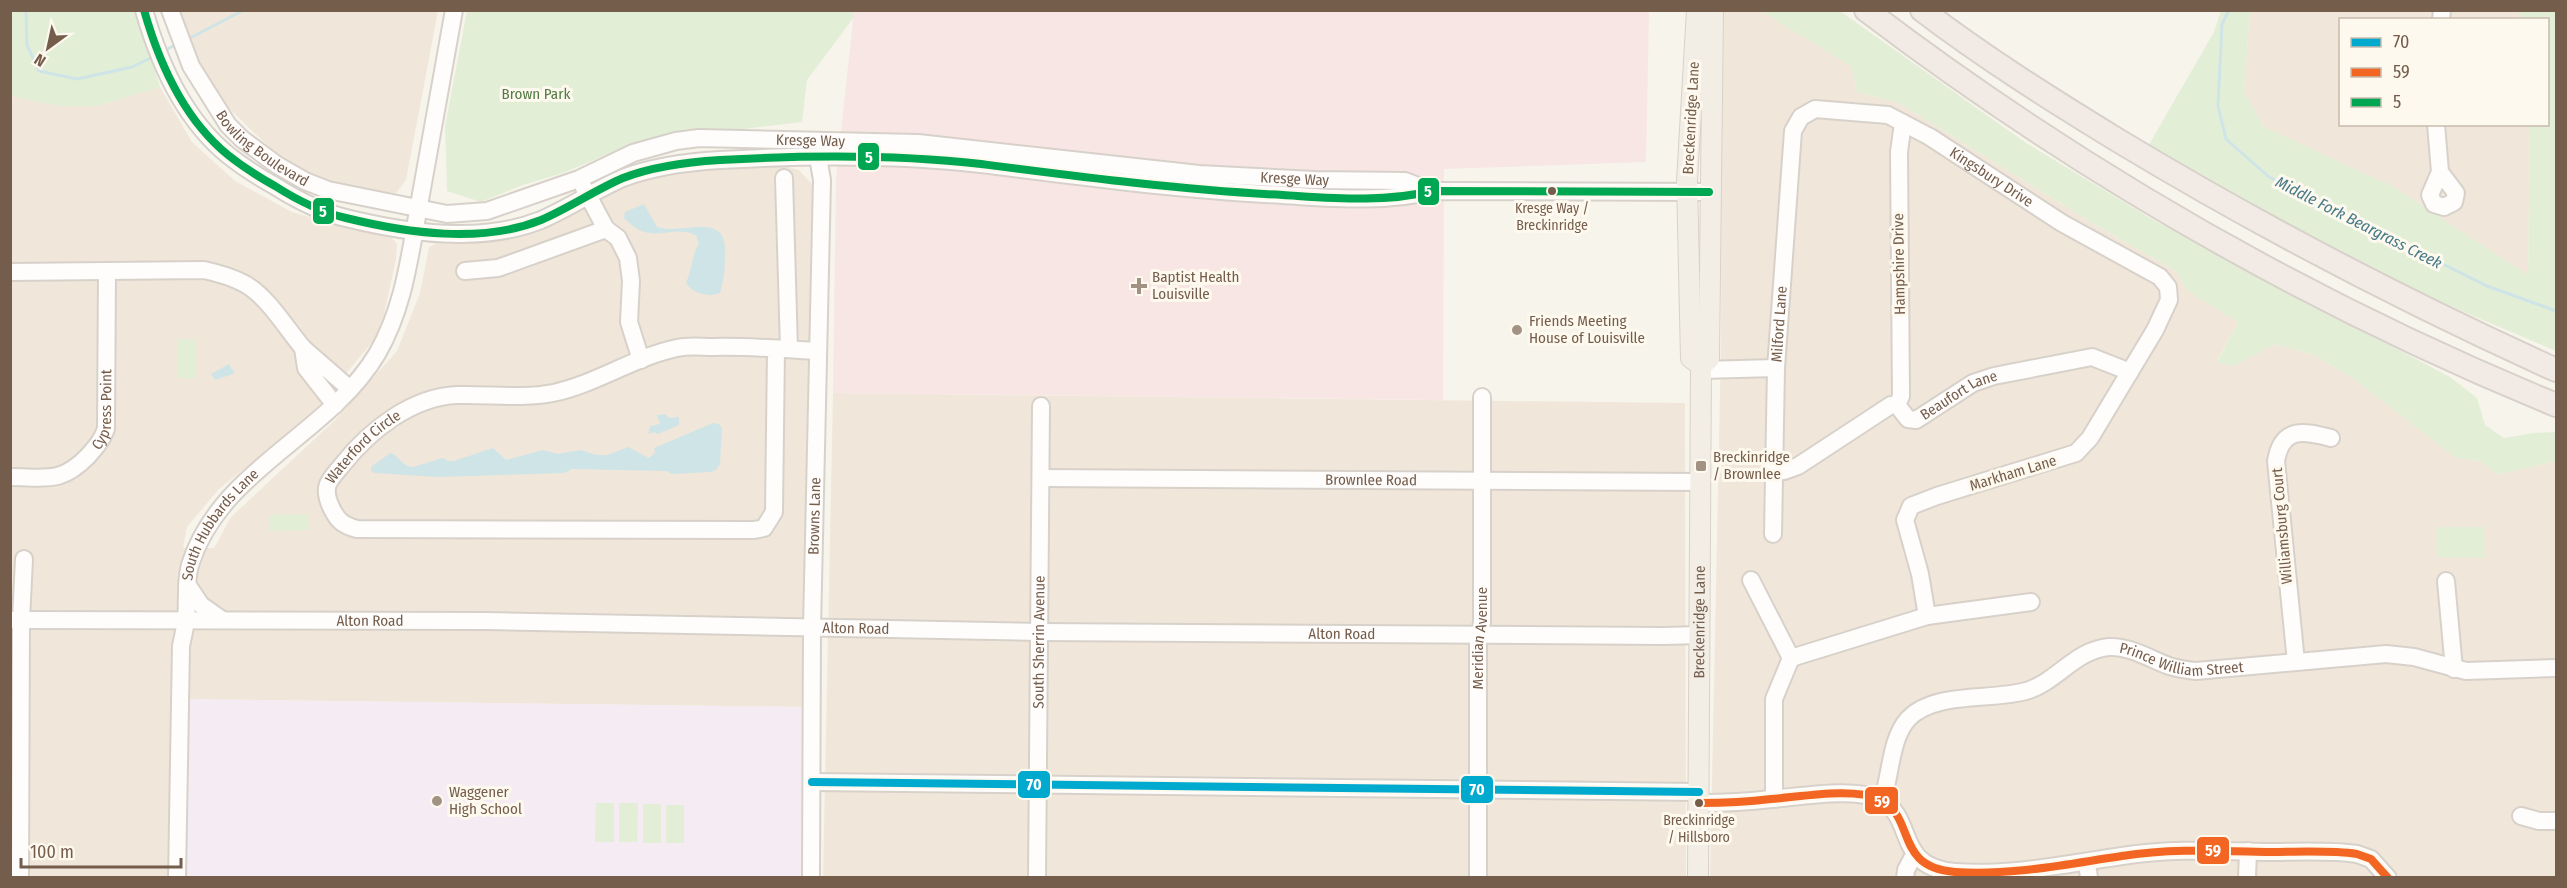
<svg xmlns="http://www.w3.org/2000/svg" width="2567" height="888" font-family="'Fira Sans Condensed',sans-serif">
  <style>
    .residential { fill: #f0e7da }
    .education { fill: #f4ebf3 }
    .medical { fill: #f8e6e4 }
    .green { fill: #e3eed7 }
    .water { fill: #cee4e7 }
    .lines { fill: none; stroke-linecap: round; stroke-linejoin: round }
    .stream { stroke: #cee4e7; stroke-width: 3 }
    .minor-casing { stroke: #d7d1ca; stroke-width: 20 }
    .major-casing { stroke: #d8d1ca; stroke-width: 22 }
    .highway-casing { stroke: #d8d1ca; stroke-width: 26 }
    .minor { stroke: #fefdfc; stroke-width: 16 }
    .major { stroke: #f2eee6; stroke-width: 20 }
    .highway { stroke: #f1eae5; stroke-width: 22 }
    .bus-1-casing { stroke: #fef9ee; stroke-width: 12 }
    .bus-2-casing { stroke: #fef9ee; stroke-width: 12 }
    .bus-3-casing { stroke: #fef9ee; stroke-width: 12 }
    .bus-1 { stroke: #00a9ce; stroke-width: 8 }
    .bus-2 { stroke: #f26522; stroke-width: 8 }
    .bus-3 { stroke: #00a651; stroke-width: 8 }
    .bus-dot { fill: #755d4c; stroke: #fef9ee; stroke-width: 2 }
    .poi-dot { fill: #a29284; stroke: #fef9ee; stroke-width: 2 }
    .labels { text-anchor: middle; stroke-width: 6; stroke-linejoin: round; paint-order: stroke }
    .bus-label { font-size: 14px; fill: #755d4c; stroke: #fef9ee }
    .park-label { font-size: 15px; fill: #527b44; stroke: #fef9ee }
    .street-label { font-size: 15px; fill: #755d4c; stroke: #fef9ee }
    .poi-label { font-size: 15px; fill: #755d4c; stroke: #fef9ee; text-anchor: start }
    .water-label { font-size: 16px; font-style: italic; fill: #477a88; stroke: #fef9ee }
    .line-badge { stroke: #fef9ee; stroke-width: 2 }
    .badge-label { font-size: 16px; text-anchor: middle; font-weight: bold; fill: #fff }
  </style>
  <rect width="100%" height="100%" fill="#f7f4ec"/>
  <g class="residential">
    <polygon points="179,11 438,11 406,180 396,193 348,187 289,166 222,102 189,54"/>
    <polygon points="1722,11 1761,11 1851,66 1857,92 1899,103 2099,227 2176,271 2188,291 2238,322 2217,361 2233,366 2275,344 2314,355 2354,379 2456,458 2482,461 2496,475 2556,461 2556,877 1710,878 1721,344"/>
    <polygon points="2250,11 2519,11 2520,19 2340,20 2340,124 2530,125 2528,276 2392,186 2264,127 2244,92"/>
    <polygon points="160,87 192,142 235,181 292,212 350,229 389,235 397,244 396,259 380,333 312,414 219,489 187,527 183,548 214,548 231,517 336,419 397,351 420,293 429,247 442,241 512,234 633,178 707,169 784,166 799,170 812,184 816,203 809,707 172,699 169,877 11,877 10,96 97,106"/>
    <polygon points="833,393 1685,403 1686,877 823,878"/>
  </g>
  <polygon class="education" points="185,699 809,707 808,877 183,878"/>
  <polygon class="medical" points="854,11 1649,11 1646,162 1444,169 1443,400 833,393 836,178"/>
  <g class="green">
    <polygon points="11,11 137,11 160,87 97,106 59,106 11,96"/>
    <polygon points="467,11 854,11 854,17 807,80 802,122 637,142 563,173 523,185 481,202 447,191 445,126"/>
    <polygon points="1761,11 1840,11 2026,143 2152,219 2450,377 2477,398 2485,425 2504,438 2533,433 2556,432 2556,461 2496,475 2482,461 2456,458 2354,379 2314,355 2275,344 2233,366 2217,362 2238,322 2188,291 2176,271 2099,227 1899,103 1857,92 1851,66"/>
    <polygon points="2221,11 2250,11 2244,92 2264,127 2392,186 2528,275 2530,125 2548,124 2548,20 2520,19 2519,11 2556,11 2556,351 2383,278 2147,148 2214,32"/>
    <polygon points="178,339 195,339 195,378 177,378"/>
    <polygon points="308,514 309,530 269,531 269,515"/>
    <polygon points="2436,527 2484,527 2485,558 2437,557"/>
    <polygon points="596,803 614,803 614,842 595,842"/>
    <polygon points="619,803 638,803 637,842 619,842"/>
    <rect x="643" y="804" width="18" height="39"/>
    <rect x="666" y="805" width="18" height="38"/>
  </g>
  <g class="water">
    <path d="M644 204 657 227C684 236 728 209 725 255 725 269 724 280 720 293 709 298 692 293 686 283 692 270 692 254 699 244L696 235C668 223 653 248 624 218L625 212Z"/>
    <polygon points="229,364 232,370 234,369 233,374 215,380 211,374"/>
    <polygon points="665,414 669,418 679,417 679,425 658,434 654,432 648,434 650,426 660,424 657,415"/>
    <path d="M713 423 719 424 722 428 720 464 716 470 711 472 672 474 666 471 572 469 564 473 438 477 375 473 371 471V467L390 453C399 455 402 467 413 467L443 458 448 461H454L493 448 506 460 543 450 557 454 581 450 596 455H607L628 447 649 458 655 453 654 448Z"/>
  </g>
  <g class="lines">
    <g class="stream">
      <polyline points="26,10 27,45 39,71 77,79 132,67 153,57"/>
      <polyline points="2229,10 2222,24 2218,106 2226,139 2269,177 2487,286 2556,311"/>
      <polyline points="188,39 244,10"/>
      <polyline points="164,51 177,44"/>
    </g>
    <g class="minor-casing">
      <g id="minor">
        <path d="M144 10C159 63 185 120 228 155 243 167 259 177 275 186 297 200 320 212 346 218 407 233 481 244 541 220 569 208 595 190 623 178 654 166 687 162 720 160 807 155 894 154 981 164 1082 177 1182 190 1283 195 1332 198 1384 203 1431 191L1709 192"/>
        <path id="s1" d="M170 10 191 66 228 125 242 139 277 165 305 181 328 190 447 214 487 211 579 179 633 153 676 141 699 138 918 143 1199 174 1314 180 1405 181 1431 191"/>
        <polyline points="2441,20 2442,10"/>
        <polyline points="2436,124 2440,172 2430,195 2434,204 2444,207 2454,202 2456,193 2440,172"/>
        <polyline points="784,178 789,349"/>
        <polyline points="584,188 606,229 618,238 628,258 631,281 629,322 641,360"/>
        <polyline points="465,271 498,268 606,229"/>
        <path d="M10 272 204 270C218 273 232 277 245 284 268 297 286 328 303 348"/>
        <path id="s2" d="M776 349 774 512 764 528 754 530 357 529C342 525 337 520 331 507 321 485 330 480 343 464 370 430 412 397 457 395 489 394 522 399 553 393 596 384 634 357 677 348 689 345 702 347 713 347 749 346 783 349 818 351"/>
        <polyline points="1701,370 1776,368"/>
        <polyline points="335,405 306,368 303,348 350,389"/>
        <polyline points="1897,405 1901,396 1899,152 1903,123"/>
        <path id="s3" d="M1774 469 1784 471 1798 466 1891 405H1897L1908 419 1916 420 1973 383 1994 376 2092 357 2130 372"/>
        <path id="s4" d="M10 477C46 477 61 484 88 456 96 447 102 440 106 429L107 271"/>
        <path id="s5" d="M1041 478 1701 482"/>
        <path id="s6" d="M1773 534 1776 368 1793 131 1801 117 1815 109 1888 115 1930 137 2062 223 2160 277 2168 287 2169 300 2155 330 2090 438 2076 453 1937 496 1911 506 1905 520 1920 574 1927 616"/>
        <polyline points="1751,580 1791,658 1774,699 1774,799"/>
        <polyline points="2446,581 2454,669"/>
        <polyline points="187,584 201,605 221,619"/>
        <path id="s7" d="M10 620 487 621 1040 632 1664 636 1700 635"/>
        <polyline points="1791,658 1927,616 2031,602"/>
        <path d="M2296 662 2276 461C2282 426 2304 431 2331 438"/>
        <polyline points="812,782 1699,792"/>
        <path id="s8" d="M1882 801C1891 776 1890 739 1908 719 1934 691 1991 701 2026 691 2057 682 2075 650 2109 647 2130 646 2150 659 2169 666 2178 669 2187 670 2196 671L2386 654 2414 657 2466 671 2556 668"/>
        <path d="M1699 803C1723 803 1747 802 1771 799 1800 797 1852 787 1879 799 1917 817 1893 867 1955 872 2011 876 2067 864 2122 856 2172 848 2221 851 2271 852 2299 852 2329 850 2357 854L2371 859 2388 878"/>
        <polyline points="2521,816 2539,821 2556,821"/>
        <polyline points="2087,862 2089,878"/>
        <polyline points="20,878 21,620 24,559"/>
        <path id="s9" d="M177 878 181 646C183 637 185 628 186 619 188 601 185 583 190 565 220 469 328 436 377 354 403 309 409 261 418 211 430 144 442 77 454 10"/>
        <path id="s10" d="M811 878 812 628 822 180 818 157"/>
        <path id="s11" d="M1037 878 1041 406"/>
        <path id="s12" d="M1478 878V643L1482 622V397"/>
        <polyline points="1905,878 1906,870 1915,853"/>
        <polyline points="2247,878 2248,851"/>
      </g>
    </g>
    <g class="major-casing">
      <g id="major">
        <polyline points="1697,10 1687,181 1691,358 1701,365"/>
        <polyline points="1701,365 1709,359 1713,10"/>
        <path id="s13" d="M1698 878 1701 365"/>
      </g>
    </g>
    <g class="highway-casing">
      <g id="highway">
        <path d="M1866 10C2078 171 2310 304 2556 405"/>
        <path d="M1922 10C1985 58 2052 100 2119 141 2260 226 2406 302 2556 370"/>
      </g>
    </g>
    <use href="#minor" class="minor"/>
    <use href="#major" class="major"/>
    <use href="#highway" class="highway"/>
    <g class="bus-1-casing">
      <polyline id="bus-1" points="812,782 1699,792"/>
    </g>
    <g class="bus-2-casing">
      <path id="bus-2" d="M1699 803C1723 803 1747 802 1771 799 1800 797 1852 787 1879 799 1917 817 1893 867 1955 872 2011 876 2067 864 2122 856 2172 848 2221 851 2271 852 2299 852 2329 850 2357 854L2371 859 2388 878"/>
    </g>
    <g class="bus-3-casing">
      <path id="bus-3" d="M144 10C159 63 185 120 228 155 243 167 259 177 275 186 297 200 320 212 346 218 407 233 481 244 541 220 569 208 595 190 623 178 654 166 687 162 720 160 807 155 894 154 981 164 1082 177 1182 190 1283 195 1332 198 1384 203 1431 191L1709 192"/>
    </g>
    <use href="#bus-1" class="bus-1"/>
    <use href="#bus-2" class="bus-2"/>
    <use href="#bus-3" class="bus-3"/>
  </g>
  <g class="bus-dot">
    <circle cx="1552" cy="191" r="5"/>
    <circle cx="1699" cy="803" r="5"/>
  </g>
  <g class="poi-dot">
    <path d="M1136 277h6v6h6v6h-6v6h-6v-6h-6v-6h6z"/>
    <circle cx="1517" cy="330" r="6"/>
    <rect x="1695" y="460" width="12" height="12" rx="3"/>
    <circle cx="437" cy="801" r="6"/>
  </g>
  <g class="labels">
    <g class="bus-label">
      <text x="1552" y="213">Kresge Way /<tspan x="1552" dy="17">Breckinridge</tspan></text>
      <text x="1699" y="825">Breckinridge<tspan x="1699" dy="17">/ Hillsboro</tspan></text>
    </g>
    <g class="park-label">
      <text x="536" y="99">Brown Park</text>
    </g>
    <g class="street-label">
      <text transform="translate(1691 118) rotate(-87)" y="5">Breckenridge Lane</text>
      <text dy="5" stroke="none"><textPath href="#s1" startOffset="748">Kresge Way</textPath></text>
      <text dy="5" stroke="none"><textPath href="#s1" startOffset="171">Bowling Boulevard</textPath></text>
      <text dy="5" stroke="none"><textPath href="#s6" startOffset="630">Kingsbury Drive</textPath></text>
      <text dy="5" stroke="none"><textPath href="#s1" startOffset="1234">Kresge Way</textPath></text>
      <text transform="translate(1899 264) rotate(-91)" y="5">Hampshire Drive</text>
      <text dy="5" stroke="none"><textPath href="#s6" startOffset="210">Milford Lane</textPath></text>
      <text dy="5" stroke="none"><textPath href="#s3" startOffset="218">Beaufort Lane</textPath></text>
      <text dy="5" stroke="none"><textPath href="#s4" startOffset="136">Cypress Point</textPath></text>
      <text dy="5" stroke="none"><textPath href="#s2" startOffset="700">Waterford Circle</textPath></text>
      <text transform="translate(2013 473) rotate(-17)" y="5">Markham Lane</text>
      <text dy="5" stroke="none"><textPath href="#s5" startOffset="330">Brownlee Road</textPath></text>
      <text dy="5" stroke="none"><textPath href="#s10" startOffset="362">Browns Lane</textPath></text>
      <text dy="5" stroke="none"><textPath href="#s9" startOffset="364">South Hubbards Lane</textPath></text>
      <text transform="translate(2282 526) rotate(-95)" y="5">Williamsburg Court</text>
      <text dy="5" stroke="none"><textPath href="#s7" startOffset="360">Alton Road</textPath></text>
      <text dy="5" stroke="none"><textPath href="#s13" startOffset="256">Breckenridge Lane</textPath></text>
      <text dy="5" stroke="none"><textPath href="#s7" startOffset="846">Alton Road</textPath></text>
      <text dy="5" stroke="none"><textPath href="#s7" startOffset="1332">Alton Road</textPath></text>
      <text dy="5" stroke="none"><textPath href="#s12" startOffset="240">Meridian Avenue</textPath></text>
      <text dy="5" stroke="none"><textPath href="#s11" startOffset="236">South Sherrin Avenue</textPath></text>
      <text dy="5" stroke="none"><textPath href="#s8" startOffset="380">Prince William Street</textPath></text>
    </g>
    <g class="poi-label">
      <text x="1152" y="282">Baptist Health<tspan x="1152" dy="17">Louisville</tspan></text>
      <text x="1529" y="326">Friends Meeting<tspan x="1529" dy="17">House of Louisville</tspan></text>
      <text x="1713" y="462">Breckinridge<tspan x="1713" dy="17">/ Brownlee</tspan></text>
      <text x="449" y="797">Waggener<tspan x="449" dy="17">High School</tspan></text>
    </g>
    <g class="water-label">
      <text transform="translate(2359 222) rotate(27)" y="6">Middle Fork Beargrass Creek</text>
    </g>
  </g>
  <g class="line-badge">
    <rect x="857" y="142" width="23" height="29" rx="6" fill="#00a651"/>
    <rect x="1417" y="177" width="23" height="29" rx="6" fill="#00a651"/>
    <rect x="312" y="197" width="23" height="28" rx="6" fill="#00a651"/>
    <rect x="1017" y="770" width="34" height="29" rx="6" fill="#00a9ce"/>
    <rect x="1460" y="775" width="34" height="29" rx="6" fill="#00a9ce"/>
    <rect x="1864" y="786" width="35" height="29" rx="6" fill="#f26522"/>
    <rect x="2196" y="836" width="34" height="29" rx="6" fill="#f26522"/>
  </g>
  <g class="badge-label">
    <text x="869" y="163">5</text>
    <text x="1428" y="197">5</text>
    <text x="323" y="217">5</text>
    <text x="1034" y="790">70</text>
    <text x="1477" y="795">70</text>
    <text x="1882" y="807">59</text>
    <text x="2213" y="856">59</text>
  </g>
  <rect width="2567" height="888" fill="none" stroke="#755d4c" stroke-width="24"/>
  <rect x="2339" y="18" width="210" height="108" fill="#fef9ee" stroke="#c7bbad" stroke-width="1.5"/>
  <rect x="2351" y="38" width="30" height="9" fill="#00a9ce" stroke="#c7bbad" stroke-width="1.5"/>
  <text x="2393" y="48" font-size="18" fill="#755d4c">70</text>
  <rect x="2351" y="68" width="30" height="9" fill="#f26522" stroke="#c7bbad" stroke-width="1.5"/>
  <text x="2393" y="78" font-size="18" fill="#755d4c">59</text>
  <rect x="2351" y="98" width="30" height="9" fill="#00a651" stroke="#c7bbad" stroke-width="1.5"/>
  <text x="2393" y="108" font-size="18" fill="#755d4c">5</text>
  <g transform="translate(48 48) rotate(213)" stroke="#fef9ee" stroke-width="4.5" paint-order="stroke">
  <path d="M0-4.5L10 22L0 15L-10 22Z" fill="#755d4c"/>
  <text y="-9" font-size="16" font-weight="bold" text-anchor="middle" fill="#755d4c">N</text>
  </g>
  <path d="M21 858v9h160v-9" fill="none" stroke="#755d4c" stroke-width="3"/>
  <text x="30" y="858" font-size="18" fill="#755d4c" stroke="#fef9ee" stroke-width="4.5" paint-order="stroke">100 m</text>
</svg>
